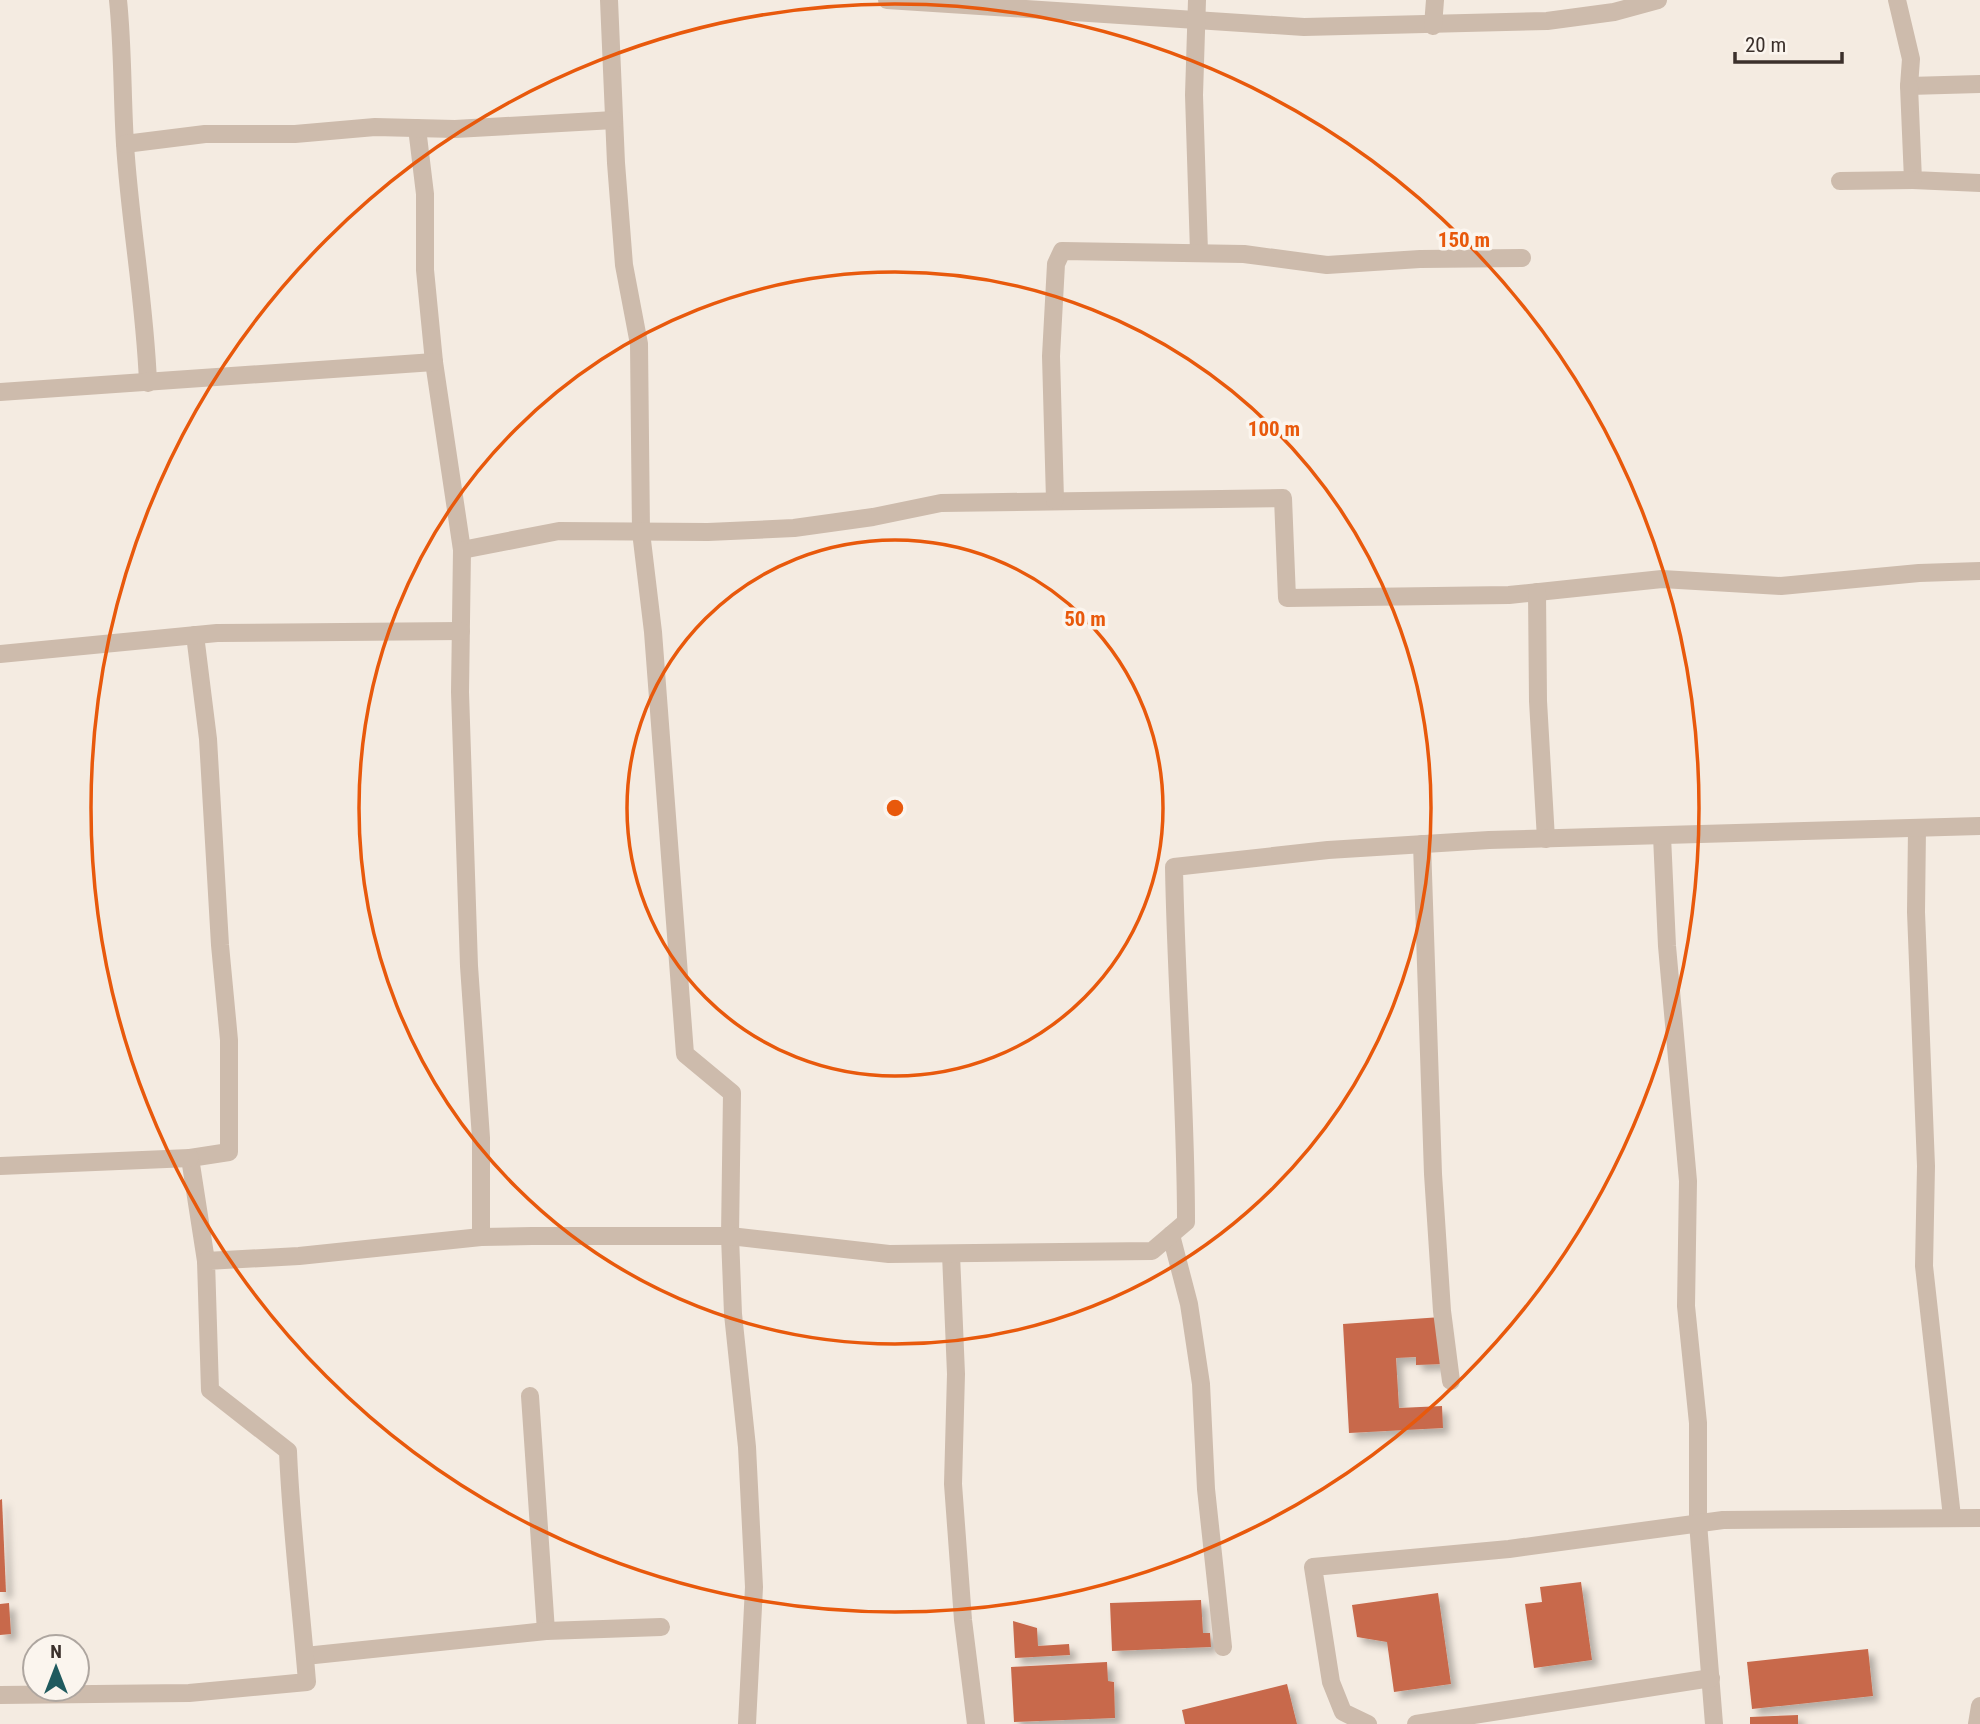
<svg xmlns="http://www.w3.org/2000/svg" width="1980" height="1724" font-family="'Roboto Condensed',sans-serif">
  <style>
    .building { fill: #c8694b; filter: url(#shadow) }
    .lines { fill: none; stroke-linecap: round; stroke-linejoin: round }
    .minor { stroke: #cdbbac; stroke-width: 18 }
    .ring { fill: none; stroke: #e8590c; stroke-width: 3.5 }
    .centre { fill: #e8590c; stroke: #fbf5ee; stroke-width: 3.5 }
    .ring-label { font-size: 21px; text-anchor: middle; font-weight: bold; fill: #e8590c; stroke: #fbf5ee; stroke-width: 7; stroke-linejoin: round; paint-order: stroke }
  </style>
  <defs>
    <filter id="shadow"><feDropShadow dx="6" dy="6" stdDeviation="3.5" flood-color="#0004"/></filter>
  </defs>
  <rect width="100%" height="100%" fill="#f4ebe1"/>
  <g class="building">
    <polygon points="1441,1317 1444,1364 1416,1365 1416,1357 1396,1358 1399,1408 1442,1406 1443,1428 1349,1433 1343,1324"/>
    <polygon points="2,1499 6,1592 0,1592 0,1500"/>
    <polygon points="1581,1582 1592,1660 1534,1668 1525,1604 1542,1602 1540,1587"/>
    <polygon points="1438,1593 1451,1684 1394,1692 1387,1642 1357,1637 1352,1605"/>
    <polygon points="1201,1600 1203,1633 1210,1633 1211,1647 1112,1651 1110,1603"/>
    <polygon points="9,1603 11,1634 0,1635 0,1604"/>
    <polygon points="1013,1621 1037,1628 1038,1646 1069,1644 1070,1655 1015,1658"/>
    <polygon points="1868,1649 1873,1696 1752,1709 1747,1662"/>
    <polygon points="1107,1662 1108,1681 1114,1682 1115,1718 1014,1722 1011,1667"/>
    <polygon points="1287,1684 1297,1724 1185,1724 1182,1710"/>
    <polygon points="1798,1715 1798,1724 1750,1724 1750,1717"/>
  </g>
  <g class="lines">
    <g class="minor">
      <path d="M118 0C123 48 122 96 125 144 130 224 145 302 148 383"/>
      <polyline points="609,0 616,163 624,265 639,344 641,532 653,632 685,1054 732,1093 730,1236 733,1314 747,1447 754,1587 747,1724"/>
      <polyline points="887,0 1304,27 1547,21 1614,12 1658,0"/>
      <polyline points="1197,0 1194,95 1199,252"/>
      <polyline points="1897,0 1911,59 1909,86 1980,84"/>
      <polyline points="1433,26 1435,0"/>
      <polyline points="1909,86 1913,180 1980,183"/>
      <polyline points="417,128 425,194 425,270 434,362 462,550 559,531 708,532 794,528 873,517 941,503 1283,498 1287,598 1509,595 1662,579 1781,586 1919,573 1980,571"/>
      <polyline points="125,144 205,134 295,134 375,127 455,129 614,120"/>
      <polyline points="1840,181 1913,180"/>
      <polyline points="0,392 434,362"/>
      <polyline points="1055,500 1051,356 1056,264 1062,251 1244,254 1327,265 1420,259 1522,258"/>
      <polyline points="462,550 460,692 469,966 481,1138 481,1237"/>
      <polyline points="1537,592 1538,701 1546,839"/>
      <polyline points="195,635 208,739 220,945 229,1040 229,1152 190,1158 206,1261"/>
      <polyline points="0,654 217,633 461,631"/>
      <polyline points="1917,828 1916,912 1926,1166 1924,1266 1952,1517"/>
      <polyline points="1662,836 1667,946 1688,1181 1686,1306 1698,1423 1698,1523 1714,1724"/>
      <polyline points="1422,844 1433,1174 1442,1311 1451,1381"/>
      <polyline points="0,1166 190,1158"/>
      <polyline points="1171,1235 1189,1304 1201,1384 1206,1489 1223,1647"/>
      <polyline points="951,1254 956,1374 953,1484 963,1620 976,1724"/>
      <polyline points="530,1396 546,1631"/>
      <polyline points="305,1656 546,1631 661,1627"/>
      <path d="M0 1695 189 1693 307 1682C301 1605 291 1528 288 1451L210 1390 206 1261 299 1256 481 1237 532 1236H730L889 1254 1152 1251 1186 1222C1186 1104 1176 986 1174 867L1328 850 1489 840 1980 826"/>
      <polyline points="1368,1724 1343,1712 1331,1682 1313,1567 1509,1549 1723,1520 1980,1518"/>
      <polyline points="1416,1724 1711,1678"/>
      <polyline points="1977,1724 1980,1706"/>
    </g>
  </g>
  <g class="ring">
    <circle cx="895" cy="808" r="268"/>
    <circle cx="895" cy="808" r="536"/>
    <circle cx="895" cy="808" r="804"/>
  </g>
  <circle cx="895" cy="808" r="10" class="centre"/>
  <g class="ring-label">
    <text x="1464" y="247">150 m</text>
    <text x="1274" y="436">100 m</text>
    <text x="1085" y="626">50 m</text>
  </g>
  <g transform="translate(56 1668)"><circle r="33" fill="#fbf5ee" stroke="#aea6a0" stroke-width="2"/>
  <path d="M0-5L12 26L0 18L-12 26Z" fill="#1f5a5e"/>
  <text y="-10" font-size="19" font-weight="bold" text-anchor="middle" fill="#3b302b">N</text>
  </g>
  <path d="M1735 52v10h107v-10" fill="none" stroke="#3b302b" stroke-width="3.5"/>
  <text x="1745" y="52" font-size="21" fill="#3b302b" stroke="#fbf5ee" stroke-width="5" paint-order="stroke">20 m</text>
</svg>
